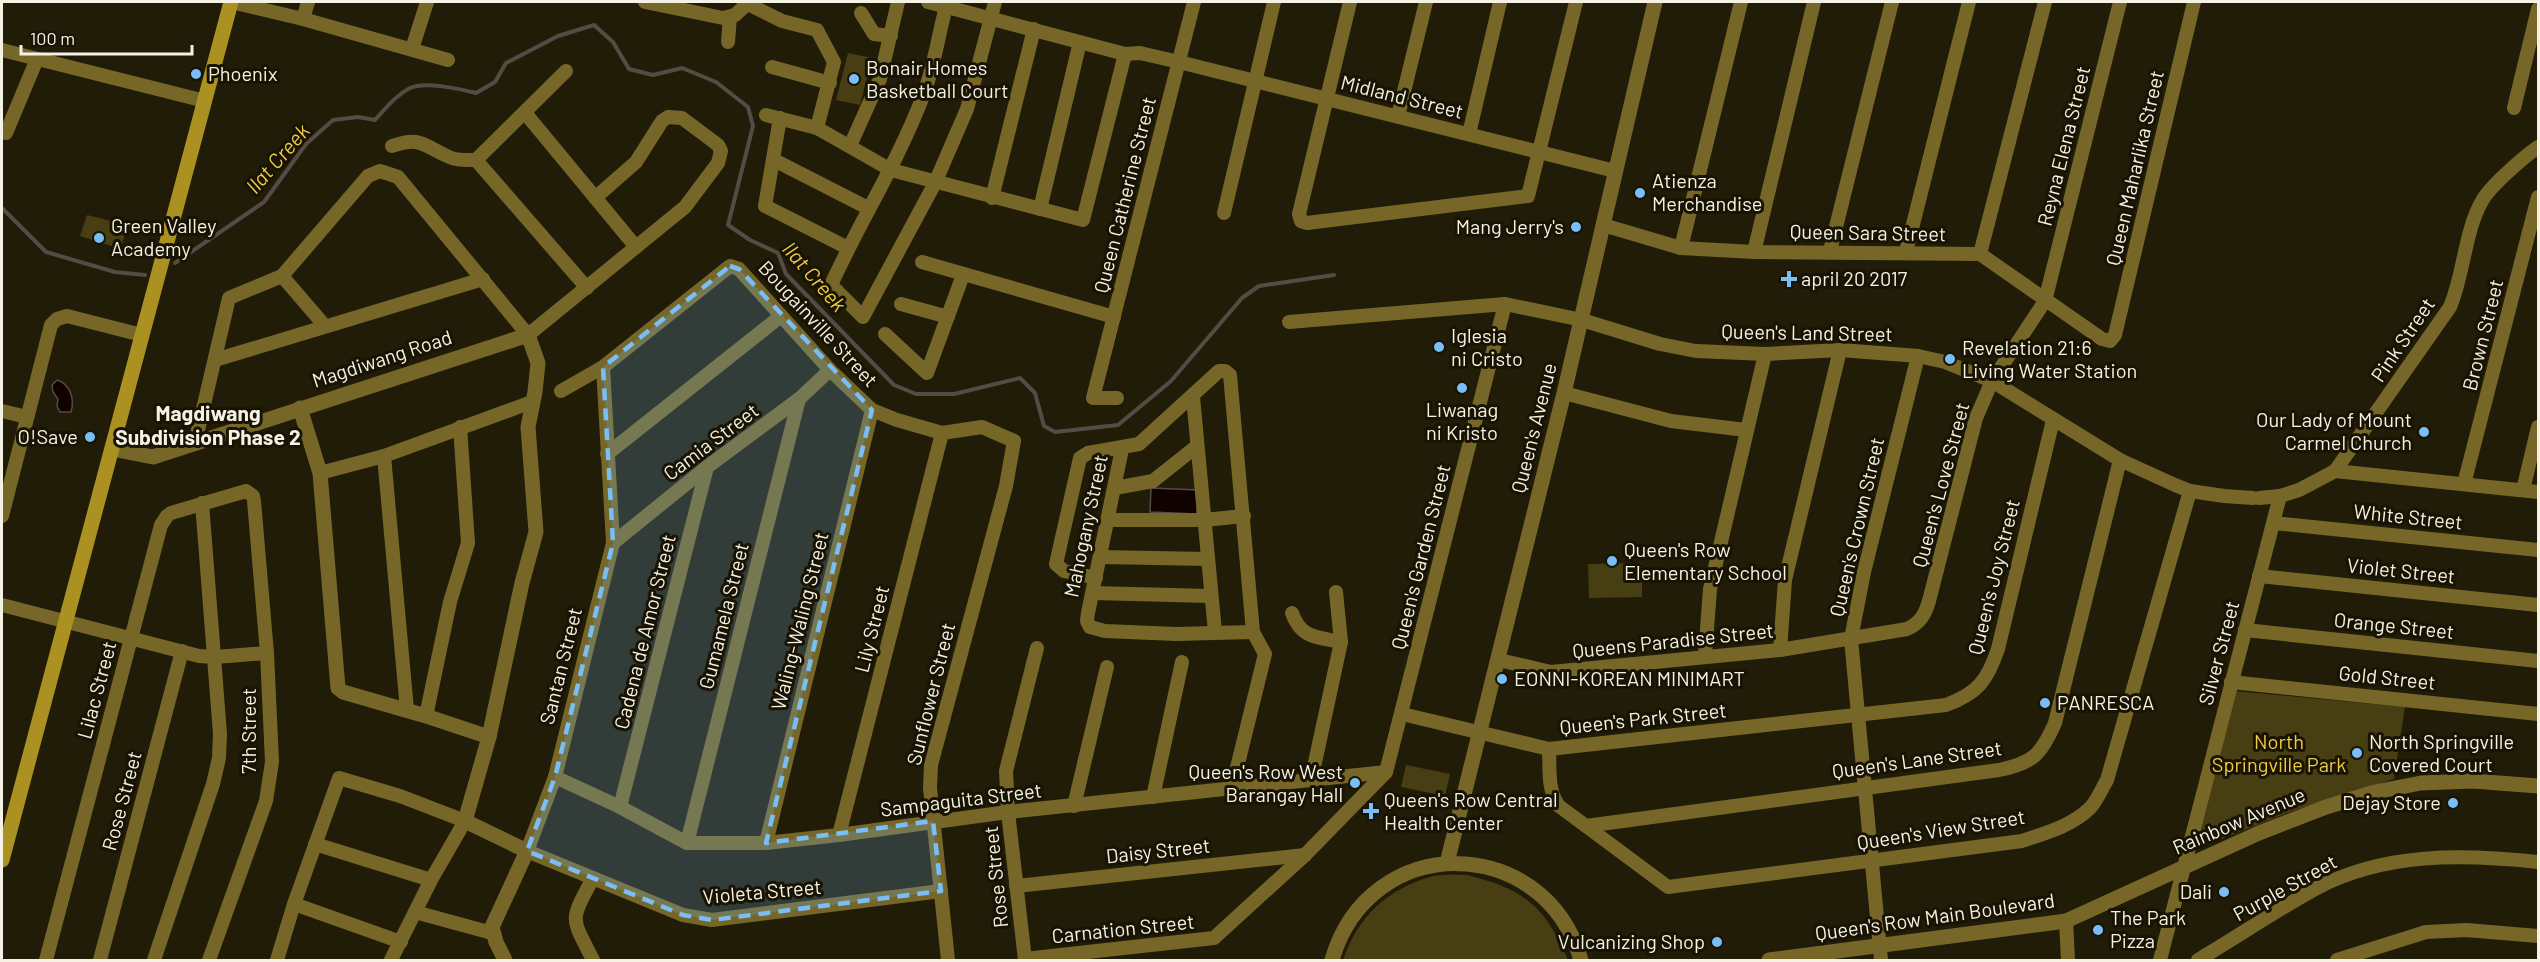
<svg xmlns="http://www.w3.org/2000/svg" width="2540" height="962" font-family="Barlow,sans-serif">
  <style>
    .green { fill: #483e13 }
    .water { fill: #100200; stroke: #554a45; stroke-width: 1.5 }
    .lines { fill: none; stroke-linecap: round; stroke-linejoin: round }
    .stream { stroke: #554a45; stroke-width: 4 }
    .minor { stroke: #766729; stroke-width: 14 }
    .tertiary { stroke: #766729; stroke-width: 15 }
    .secondary { stroke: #ab9122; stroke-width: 15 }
    .marked { fill: #7abef8; fill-opacity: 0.2; stroke: #7abef8; stroke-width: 4.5; stroke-dasharray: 12 8; stroke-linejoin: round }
    .poi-dot { fill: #7abef8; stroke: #181302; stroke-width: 2 }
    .labels { text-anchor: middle; stroke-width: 6; stroke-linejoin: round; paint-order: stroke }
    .poi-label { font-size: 20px; fill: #f5f2e5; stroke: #181302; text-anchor: start }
    .street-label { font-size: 20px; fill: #f5f2e5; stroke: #181302 }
    .park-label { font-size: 20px; fill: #eecd41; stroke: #181302 }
    .water-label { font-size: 21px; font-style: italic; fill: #edcc40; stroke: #181302 }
    .neighbourhood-label { font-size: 21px; font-weight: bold; fill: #f5f2e5; stroke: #181302 }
  </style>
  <rect width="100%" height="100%" fill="#211c08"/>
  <g class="green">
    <polygon points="848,53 872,58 860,105 836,100"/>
    <polygon points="87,215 127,225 121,249 80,236"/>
    <polygon points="1642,563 1642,597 1589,598 1588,564"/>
    <polygon points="2234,691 2405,707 2394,779 2290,812 2194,850"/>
    <polygon points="1406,765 1450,774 1445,796 1401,787"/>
    <path d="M1467 875C1524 889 1545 906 1568 960H1343C1358 917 1386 890 1430 877 1441 874 1455 875 1467 875Z"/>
  </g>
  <g class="water">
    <path d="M57 380C70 384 75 399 71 412H60L57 406 58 399 53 392 52 385Z"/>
    <polygon points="1151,488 1198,490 1197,514 1150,512"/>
  </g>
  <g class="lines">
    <g class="stream">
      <polyline points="2,208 46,252 115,272 145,275"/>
      <path d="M175 263 264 202 306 144 333 120 358 117 375 120C386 108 396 95 410 88 424 81 461 89 476 93L495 82 506 63 558 36 594 25 613 42 629 69 653 75 682 68 716 82 748 107 753 126 728 225 750 240 778 253 786 274 894 385 916 394H954L1020 378 1035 393 1044 426 1055 432 1118 425 1171 381 1242 298 1259 286 1334 275"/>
    </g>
    <g class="minor">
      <polyline points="231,2 303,19 448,60"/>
      <polyline points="645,2 723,18 735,15 747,4"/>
      <polyline points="744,2 782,21 817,30 834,62 817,128"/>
      <polyline points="928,2 1125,54 1140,53 1179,62 1615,171"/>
      <polyline points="1350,2 1299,214 1301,221 1307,223 1528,196 1576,2"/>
      <path d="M946 7C938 36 934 68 923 96 898 162 860 221 831 285L863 317 935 183 967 109 995 2"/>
      <polyline points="861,13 874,34 891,36"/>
      <polyline points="303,19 308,2"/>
      <polyline points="728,42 730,17"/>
      <polyline points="412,49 427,2"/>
      <polyline points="2,50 205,101"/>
      <polyline points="772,67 830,83"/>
      <polyline points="2514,108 2538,9"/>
      <polyline points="526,114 636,247"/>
      <polyline points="766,115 817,128 891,170 1083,220 1125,54"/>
      <polyline points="1398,116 1426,2"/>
      <polyline points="780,118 765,206 848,248"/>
      <polyline points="6,133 37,59"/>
      <polyline points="1469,134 1500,2"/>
      <path d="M392 146C420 136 423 145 447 156 456 161 466 160 476 160L587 288"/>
      <polyline points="850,146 880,79 898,2"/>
      <polyline points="476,160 566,71"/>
      <polyline points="774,160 868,208"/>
      <polyline points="992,198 1034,29"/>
      <polyline points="1040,209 1080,42"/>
      <polyline points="1224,213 1274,2"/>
      <polyline points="1603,225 1681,248 1754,252 1980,254 2102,339 2110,341 2115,335 2194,2"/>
      <polyline points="1681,248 1741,2"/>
      <polyline points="1830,251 1892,2"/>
      <polyline points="1754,252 1814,2"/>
      <polyline points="1906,252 1969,2"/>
      <polyline points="1980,254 2045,2"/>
      <polyline points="922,262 1114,317"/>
      <polyline points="282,276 325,326"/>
      <polyline points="901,304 948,317"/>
      <polyline points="1289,322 1505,304 1582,320 1660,344 1696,351 1765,354 1840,350 1918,356 1945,362 1992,381 2120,460 2175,485 2190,491 2224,496 2253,498"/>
      <polyline points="885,334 927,373 963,275"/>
      <polyline points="215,360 483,279"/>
      <polyline points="603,367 613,543 555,777 527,851 683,915 712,920 941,891"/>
      <polyline points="561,391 603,367 730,266 739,269 830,370 872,410 897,420 942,433 982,427 1014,441 1006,486 931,765 930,788 948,960"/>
      <polyline points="1564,393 1671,421 1746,430"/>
      <polyline points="1193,397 1215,632"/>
      <polyline points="1117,398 1093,398 1194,2"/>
      <polyline points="2,411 27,417"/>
      <polyline points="195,443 229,298 282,276 368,176 380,171 398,177 528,335 685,207 718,163 721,151 718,145 682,118 668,117 662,121 636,162 595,198"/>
      <polyline points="1122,449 1088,613 1087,621 1090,627 1105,631 1176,634 1253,632"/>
      <polyline points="607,454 781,316"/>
      <polyline points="384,456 407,710"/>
      <polyline points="2335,471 2538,492"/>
      <polyline points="320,473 384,456 532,402"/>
      <polyline points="2464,484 2538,197"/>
      <polyline points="1115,488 1153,481 1197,446"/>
      <polyline points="2523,490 2538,427"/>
      <path d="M2259 498 2280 496 2299 490 2335 471 2450 307C2464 274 2465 230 2482 201 2490 186 2524 157 2538 147"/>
      <polyline points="2,516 51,325 57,319 67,316 142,335"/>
      <polyline points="1108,520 1204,520 1244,516"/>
      <polyline points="2274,523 2538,550"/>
      <polyline points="613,543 707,467 799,399 830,370"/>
      <polyline points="1100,557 1208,559"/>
      <polyline points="2259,576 2538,605"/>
      <polyline points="1096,578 1064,571 1056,564 1080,458 1088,453 1139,444 1219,371 1225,371 1230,375 1253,632 1265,654 1232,788"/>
      <polyline points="1093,593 1211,596"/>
      <polyline points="2,605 199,656 215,657 267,653"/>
      <path d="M1292 613C1301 639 1318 637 1341 642"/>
      <polyline points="2245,630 2538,661"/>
      <polyline points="1780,650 1785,580 1840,350"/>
      <polyline points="1705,656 1710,589 1765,354"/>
      <path d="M1499 660 1551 672 1780 650 1907 629C1920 623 1925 615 1929 601L1976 418 1992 381 2045 301 2120 2"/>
      <polyline points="2231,682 2538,714"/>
      <path d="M1402 714 1549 749 1946 705C1978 693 1987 681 1998 649L2053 420"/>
      <polyline points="426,716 450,602 468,543 460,427"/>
      <path d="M1549 749C1550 767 1547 791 1559 806L1668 887 2022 841C2045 833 2072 826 2090 808 2097 801 2102 788 2107 780L2190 491"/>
      <polyline points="555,777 620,807 687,843 766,843 839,835 1008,812 1386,772"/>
      <polyline points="1311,781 1341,642 1336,592"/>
      <polyline points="1153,797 1182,662"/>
      <polyline points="1074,806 1107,667"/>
      <polyline points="620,807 707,467"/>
      <path d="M1586 826 1999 770C2033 763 2041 755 2055 723L2120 460"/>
      <polyline points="839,835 942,433"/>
      <polyline points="687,843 799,399"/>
      <polyline points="766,843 872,410"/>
      <polyline points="315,844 431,880"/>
      <path d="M593 878C569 923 571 916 593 960"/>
      <polyline points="1016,886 1305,855"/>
      <polyline points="294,904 401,942"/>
      <polyline points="415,912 492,933"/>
      <polyline points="2066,921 2068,960"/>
      <polyline points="1025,959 1214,938 1305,855 1386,772 1505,304"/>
      <polyline points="46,960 161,525 167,516 171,513 246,491 253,496 254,501 267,653 272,762 266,801 209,960"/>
      <polyline points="100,960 182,651"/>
      <polyline points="154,960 213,784 219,758 220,734 202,503"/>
      <polyline points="277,960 294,904 339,778 400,796 465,821 431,880 391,960"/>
      <polyline points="1025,960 1008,812 1006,771 1037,648"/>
      <polyline points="1881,960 1851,639 1864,572 1918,356"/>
      <polyline points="2160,960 2280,496"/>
      <path d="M2198 960C2237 937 2275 911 2315 889 2384 852 2463 854 2538 862"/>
      <polyline points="2337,960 2426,932 2466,930 2538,936"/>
    </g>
    <g class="tertiary">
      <polyline points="300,408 320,473 338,688 343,692 426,716 489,737"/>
      <polyline points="112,449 153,457 528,335 538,363 535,392 528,427 536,532 522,583 489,737 465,821 527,851 492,927 496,942 505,960"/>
      <polyline points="1447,863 1564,393 1655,2"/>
      <path d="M1332 960C1369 831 1544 832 1581 960"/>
      <polyline points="1769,960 2066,921 2259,833 2326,807 2375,792 2421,783 2473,781 2538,786"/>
    </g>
    <polyline class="secondary" points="2,860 231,2"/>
  </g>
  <path class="marked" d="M730 266 739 269 872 410 766 843 933 821 941 891 712 920 683 915 527 851 555 777 613 543 603 367Z"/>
  <g class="poi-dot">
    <circle cx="196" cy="74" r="6"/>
    <circle cx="854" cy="79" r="6"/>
    <circle cx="1640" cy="193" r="6"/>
    <circle cx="1576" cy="227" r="6"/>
    <circle cx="99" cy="238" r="6"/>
    <path d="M1786 270h6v6h6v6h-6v6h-6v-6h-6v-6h6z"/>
    <circle cx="1439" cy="347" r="6"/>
    <circle cx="1950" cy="359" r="6"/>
    <circle cx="1462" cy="388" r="6"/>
    <circle cx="2424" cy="432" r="6"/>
    <circle cx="90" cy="437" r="6"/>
    <circle cx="1612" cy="561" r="6"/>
    <circle cx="1502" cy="679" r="6"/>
    <circle cx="2045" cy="703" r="6"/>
    <circle cx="2357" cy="753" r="6"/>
    <circle cx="1355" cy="783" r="6"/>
    <circle cx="2453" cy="803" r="6"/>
    <path d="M1368 802h6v6h6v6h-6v6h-6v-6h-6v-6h6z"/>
    <circle cx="2224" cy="892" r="6"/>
    <circle cx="2098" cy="930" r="6"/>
    <circle cx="1717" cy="942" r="6"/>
  </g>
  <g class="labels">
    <g class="poi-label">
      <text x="866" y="75">Bonair Homes<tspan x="866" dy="23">Basketball Court</tspan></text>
      <text x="208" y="81">Phoenix</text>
      <text x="1652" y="188">Atienza<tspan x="1652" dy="23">Merchandise</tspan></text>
      <text x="111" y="233">Green Valley<tspan x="111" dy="23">Academy</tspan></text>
      <text x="1564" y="234" text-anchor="end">Mang Jerry's</text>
      <text x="1801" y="286">april 20 2017</text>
      <text x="1451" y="343">Iglesia<tspan x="1451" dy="23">ni Cristo</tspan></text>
      <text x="1962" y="355">Revelation 21:6<tspan x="1962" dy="23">Living Water Station</tspan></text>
      <text x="1462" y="417" text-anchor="middle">Liwanag<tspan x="1462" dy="23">ni Kristo</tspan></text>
      <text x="2412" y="427" text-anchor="end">Our Lady of Mount<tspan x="2412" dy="23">Carmel Church</tspan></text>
      <text x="78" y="444" text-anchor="end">O!Save</text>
      <text x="1624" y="557">Queen's Row<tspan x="1624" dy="23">Elementary School</tspan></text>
      <text x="1514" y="686">EONNI-KOREAN MINIMART</text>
      <text x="2057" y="710">PANRESCA</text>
      <text x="2369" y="749">North Springville<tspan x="2369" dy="23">Covered Court</tspan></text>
      <text x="1343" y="779" text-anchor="end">Queen's Row West<tspan x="1343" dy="23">Barangay Hall</tspan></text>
      <text x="1384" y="807">Queen's Row Central<tspan x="1384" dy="23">Health Center</tspan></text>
      <text x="2441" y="810" text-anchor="end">Dejay Store</text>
      <text x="2212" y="899" text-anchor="end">Dali</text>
      <text x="2110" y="925">The Park<tspan x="2110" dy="23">Pizza</tspan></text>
      <text x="1705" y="949" text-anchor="end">Vulcanizing Shop</text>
    </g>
    <g class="street-label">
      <text transform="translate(1402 97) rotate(14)" y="7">Midland Street</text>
      <text transform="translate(2064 146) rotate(-76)" y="7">Reyna Elena Street</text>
      <text transform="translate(2135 168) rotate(-77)" y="7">Queen Maharlika Street</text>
      <text transform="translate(1125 195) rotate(-76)" y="7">Queen Catherine Street</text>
      <text transform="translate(1868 233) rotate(1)" y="7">Queen Sara Street</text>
      <text transform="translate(818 324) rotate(47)" y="7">Bougainville Street</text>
      <text transform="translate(1807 333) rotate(1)" y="7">Queen's Land Street</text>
      <text transform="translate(2483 335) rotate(-76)" y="7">Brown Street</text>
      <text transform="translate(2403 340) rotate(-56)" y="7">Pink Street</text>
      <text transform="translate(382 359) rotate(-18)" y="7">Magdiwang Road</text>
      <text transform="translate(1534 428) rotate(-76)" y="7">Queen's Avenue</text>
      <text transform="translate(711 442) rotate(-37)" y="7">Camia Street</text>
      <text transform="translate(1941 485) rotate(-75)" y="7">Queen's Love Street</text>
      <text transform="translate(2408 517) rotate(6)" y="7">White Street</text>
      <text transform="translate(1086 526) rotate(-78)" y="7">Mahogany Street</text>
      <text transform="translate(1857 527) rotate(-77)" y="7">Queen's Crown Street</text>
      <text transform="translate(1421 557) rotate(-76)" y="7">Queen's Garden Street</text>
      <text transform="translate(2401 571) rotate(6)" y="7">Violet Street</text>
      <text transform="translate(1994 577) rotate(-76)" y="7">Queen's Joy Street</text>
      <text transform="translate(724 616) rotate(-76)" y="7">Gumamela Street</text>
      <text transform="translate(800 621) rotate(-76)" y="7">Waling-Waling Street</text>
      <text transform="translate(2394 626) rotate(6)" y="7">Orange Street</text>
      <text transform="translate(872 629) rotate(-76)" y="7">Lily Street</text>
      <text transform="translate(645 632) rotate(-76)" y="7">Cadena de Amor Street</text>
      <text transform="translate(1673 641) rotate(-6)" y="7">Queens Paradise Street</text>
      <text transform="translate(2219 653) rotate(-75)" y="7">Silver Street</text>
      <text transform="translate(561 666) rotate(-76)" y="7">Santan Street</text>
      <text transform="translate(2387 678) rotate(6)" y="7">Gold Street</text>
      <text transform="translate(97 690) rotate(-75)" y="7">Lilac Street</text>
      <text transform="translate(931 694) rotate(-76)" y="7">Sunflower Street</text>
      <text transform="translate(1643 719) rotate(-6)" y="7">Queen's Park Street</text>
      <text transform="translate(249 731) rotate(-90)" y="7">7th Street</text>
      <text transform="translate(1917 760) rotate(-8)" y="7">Queen's Lane Street</text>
      <text transform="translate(961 800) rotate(-7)" y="7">Sampaguita Street</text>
      <text transform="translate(122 801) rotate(-75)" y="7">Rose Street</text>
      <text transform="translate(2239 821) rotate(-23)" y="7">Rainbow Avenue</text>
      <text transform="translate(1941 830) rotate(-9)" y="7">Queen's View Street</text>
      <text transform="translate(1158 851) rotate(-6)" y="7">Daisy Street</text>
      <text transform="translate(996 877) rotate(-96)" y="7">Rose Street</text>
      <text transform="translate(2285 888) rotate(-29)" y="7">Purple Street</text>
      <text transform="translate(762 892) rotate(-5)" y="7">Violeta Street</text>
      <text transform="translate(1935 917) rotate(-8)" y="7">Queen's Row Main Boulevard</text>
      <text transform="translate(1123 929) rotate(-6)" y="7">Carnation Street</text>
    </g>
    <g class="park-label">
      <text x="2279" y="749">North<tspan x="2279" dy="23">Springville Park</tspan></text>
    </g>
    <g class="water-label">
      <text transform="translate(278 159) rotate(-49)" y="7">Ilat Creek</text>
      <text transform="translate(814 277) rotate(49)" y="7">Ilat Creek</text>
    </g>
    <g class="neighbourhood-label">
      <text x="208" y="421">Magdiwang<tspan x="208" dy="24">Subdivision Phase 2</tspan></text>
    </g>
  </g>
  <rect width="2540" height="962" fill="none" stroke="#f5f2e5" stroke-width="6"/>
  <path d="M21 45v9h171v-9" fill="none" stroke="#f5f2e5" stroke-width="3"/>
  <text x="30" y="45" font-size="18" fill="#f5f2e5" stroke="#181302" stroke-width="4.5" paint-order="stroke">100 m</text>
</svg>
